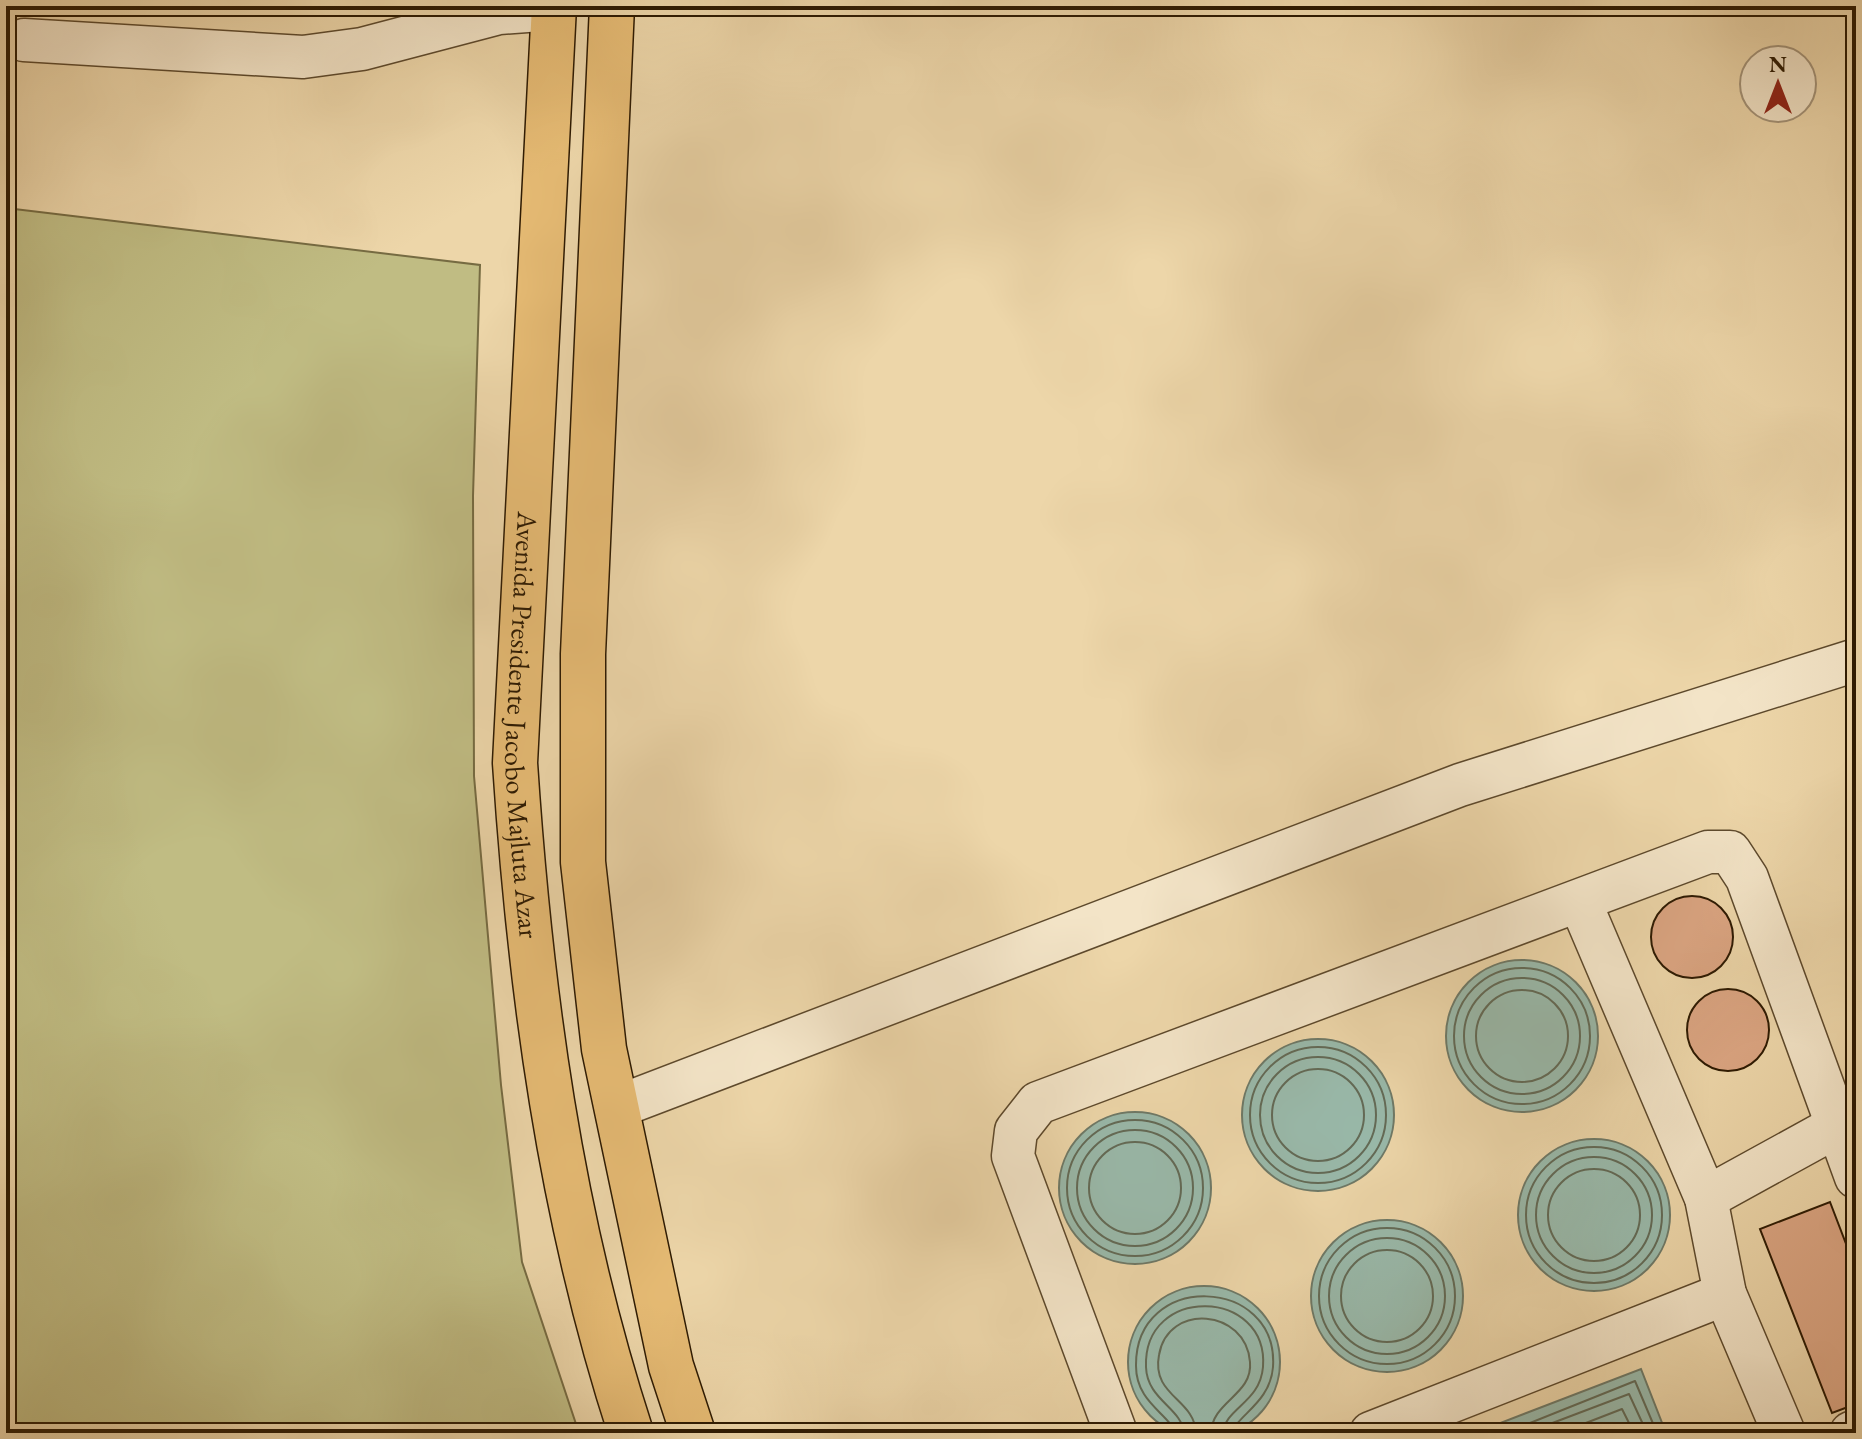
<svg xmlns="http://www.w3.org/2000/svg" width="1862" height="1439" font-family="'EB Garamond',serif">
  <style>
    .green { fill: #c0bc83; stroke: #766b42; stroke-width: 2 }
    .water { fill: #99b9aa; stroke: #6e7967; stroke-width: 2 }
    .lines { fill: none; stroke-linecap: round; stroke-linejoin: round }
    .shore { stroke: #636a56; stroke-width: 2 }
    .building { fill: #dba582; stroke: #2d1a02; stroke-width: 2 }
    .minor-casing { stroke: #5d492c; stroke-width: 45 }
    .major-casing { stroke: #2d1a02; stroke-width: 47 }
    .minor { stroke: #f3e4c7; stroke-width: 42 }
    .major { stroke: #e6bb74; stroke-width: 44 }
    .labels { text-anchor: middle; stroke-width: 6; stroke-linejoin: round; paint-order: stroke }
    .street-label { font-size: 28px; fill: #2d1a02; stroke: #f3e4c7 }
  </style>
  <rect width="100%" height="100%" fill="#edd6a9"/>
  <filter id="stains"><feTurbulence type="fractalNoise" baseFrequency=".0025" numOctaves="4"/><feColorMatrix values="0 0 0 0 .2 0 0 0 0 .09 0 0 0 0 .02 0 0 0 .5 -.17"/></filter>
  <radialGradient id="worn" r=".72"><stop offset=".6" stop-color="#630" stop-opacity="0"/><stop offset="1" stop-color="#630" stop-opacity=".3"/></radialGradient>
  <polygon class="green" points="6,208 480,265 473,496 474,776 501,1085 522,1262 579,1433 6,1433"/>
  <g class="water">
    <circle cx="1522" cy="1036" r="76"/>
    <circle cx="1318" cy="1115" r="76"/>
    <circle cx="1135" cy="1188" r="76"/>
    <circle cx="1594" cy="1215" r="76"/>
    <circle cx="1387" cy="1296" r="76"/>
    <circle cx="1204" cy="1362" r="76"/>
    <polygon points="1641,1369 1666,1433 1498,1433 1495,1425"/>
  </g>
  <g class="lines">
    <g class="shore">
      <circle cx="1522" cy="1036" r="68"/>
      <circle cx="1522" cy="1036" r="58"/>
      <circle cx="1522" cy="1036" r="46"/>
      <circle cx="1318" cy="1115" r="68"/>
      <circle cx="1318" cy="1115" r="58"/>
      <circle cx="1318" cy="1115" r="46"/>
      <circle cx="1135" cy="1188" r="68"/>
      <circle cx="1135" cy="1188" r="58"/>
      <circle cx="1135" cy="1188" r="46"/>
      <circle cx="1594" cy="1215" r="68"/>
      <circle cx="1594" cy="1215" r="58"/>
      <circle cx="1594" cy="1215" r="46"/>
      <circle cx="1387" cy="1296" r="68"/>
      <circle cx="1387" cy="1296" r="58"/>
      <circle cx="1387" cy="1296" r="46"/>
      <path d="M1174 1433C1172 1415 1136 1404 1136 1366 1135 1270 1279 1276 1273 1367 1270 1404 1235 1416 1233 1433"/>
      <path d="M1184 1433C1182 1408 1147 1400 1146 1367 1143 1284 1269 1288 1263 1367 1260 1403 1225 1408 1223 1433"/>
      <path d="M1196 1433C1195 1399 1151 1396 1159 1355 1168 1302 1246 1309 1250 1362 1253 1395 1212 1401 1211 1433"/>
      <polyline points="1505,1433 1635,1381 1657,1433"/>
      <polyline points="1526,1433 1629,1394 1647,1433"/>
      <polyline points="1560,1433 1622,1409 1634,1433"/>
    </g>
  </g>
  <g class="building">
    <circle cx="1692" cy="937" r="41"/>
    <polygon points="1856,926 1856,966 1851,947"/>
    <circle cx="1728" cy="1030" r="41"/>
    <polygon points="1830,1202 1856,1270 1856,1404 1832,1413 1760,1229"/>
  </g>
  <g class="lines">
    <g class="minor-casing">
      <g id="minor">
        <polyline points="24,40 303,57 362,49 499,13 554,9"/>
        <polyline points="1580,902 1706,1198 1725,1294 1784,1433"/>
        <polyline points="617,1107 1460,785 1856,660"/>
        <polyline points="1706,1198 1837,1126"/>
        <polyline points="1116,1433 1013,1156 1016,1131 1038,1103 1708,852 1730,852 1747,878 1856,1177"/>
        <polyline points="1371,1433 1725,1294"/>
        <polyline points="1851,1433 1856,1431"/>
      </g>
    </g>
    <g class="major-casing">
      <g id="major">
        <path id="s1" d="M554 6 515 763C530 990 560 1216 631 1433"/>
        <polyline points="612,6 583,654 583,862 604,1049 671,1366 693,1433"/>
      </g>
    </g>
    <use href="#minor" class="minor"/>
    <use href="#major" class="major"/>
  </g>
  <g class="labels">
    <g class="street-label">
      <text dy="10" stroke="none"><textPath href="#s1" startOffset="720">Avenida Presidente Jacobo Majluta Azar</textPath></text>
    </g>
  </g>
  <rect width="1862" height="1439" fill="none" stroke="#edd6a9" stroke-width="32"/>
  <rect x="8" y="8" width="1846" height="1423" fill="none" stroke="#2d1a02" stroke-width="4"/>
  <rect x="16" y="16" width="1830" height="1407" fill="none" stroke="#2d1a02" stroke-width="2"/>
  <g transform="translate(1778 84)"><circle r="38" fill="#f3e4c7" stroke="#a49378" stroke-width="2"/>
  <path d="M0-6L14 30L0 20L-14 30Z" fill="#8f2418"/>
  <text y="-12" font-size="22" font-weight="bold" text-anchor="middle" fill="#2d1a02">N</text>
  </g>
  <rect width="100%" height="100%" filter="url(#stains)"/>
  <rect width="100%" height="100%" fill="url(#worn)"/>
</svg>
